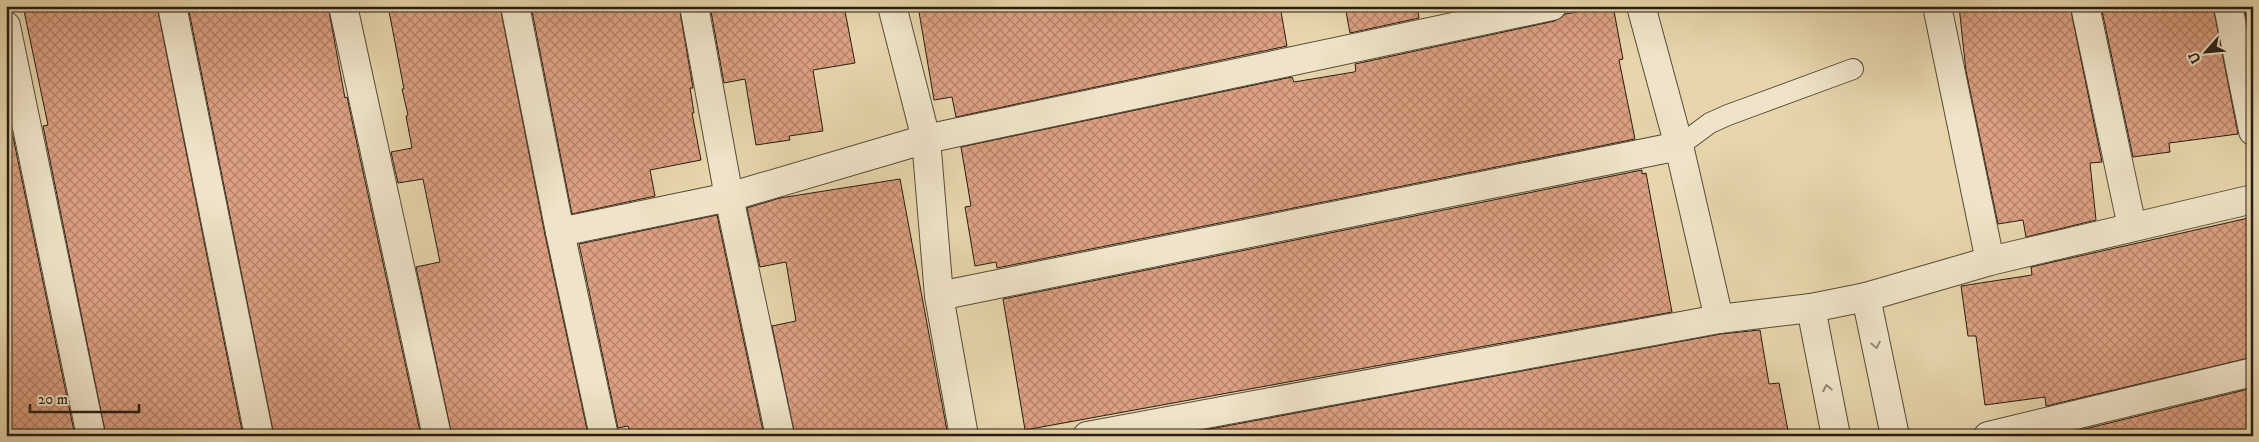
<svg xmlns="http://www.w3.org/2000/svg" width="2259" height="442" font-family="'IM FELL DW Pica',serif">
  <style>
    .building { fill: url(#building-cross-hatch); stroke: #271d13 }
    .lines { fill: none; stroke-linecap: round; stroke-linejoin: round }
    .service-casing { stroke: #574b39; stroke-width: 22 }
    .minor-casing { stroke: #574b39; stroke-width: 30 }
    .service { stroke: #efe4c9; stroke-width: 20 }
    .minor { stroke: #efe4c9; stroke-width: 28 }
    .oneway { stroke: #958a77 }
  </style>
  <defs>
    <pattern id="building-cross-hatch" width="8" height="8" patternUnits="userSpaceOnUse" patternTransform="scale(1.25)"><rect width="8" height="8" fill="#dda082"/><path d="M0 0l8 8M0 8l8-8" fill="none" stroke="#b38269"/></pattern>
  </defs>
  <rect width="100%" height="100%" fill="#e7d6ac"/>
  <filter id="stains"><feTurbulence type="fractalNoise" baseFrequency=".004" numOctaves="4"/><feColorMatrix values="0 0 0 0 .2 0 0 0 0 .09 0 0 0 0 .02 0 0 0 .5 -.17"/></filter>
  <radialGradient id="worn" r=".72"><stop offset=".6" stop-color="#630" stop-opacity="0"/><stop offset="1" stop-color="#630" stop-opacity=".3"/></radialGradient>
  <g class="building">
    <polygon points="23,6 157,6 243,436 106,436 43,126 48,125"/>
    <polygon points="188,6 328,6 345,98 347,97 360,158 421,436 274,436"/>
    <polygon points="388,6 500,6 545,235 588,434 452,436 416,267 440,262 423,179 398,183 391,152 412,148 406,116 408,115 402,89 404,89"/>
    <polygon points="531,6 679,6 693,88 690,88 694,113 692,113 701,160 650,170 655,196 572,214"/>
    <polygon points="710,6 844,6 855,63 813,70 823,131 789,136 790,140 756,145 745,79 724,83"/>
    <polygon points="918,6 1280,6 1287,46 956,117 952,97 934,100"/>
    <polygon points="1345,6 1417,6 1419,18 1350,33"/>
    <polygon points="1613,6 1623,59 1619,60 1635,139 997,268 996,262 975,266 965,207 971,206 961,147 1292,77 1294,82 1354,72 1356,71 1355,64 1555,21 1565,14"/>
    <polygon points="1959,6 2070,6 2102,162 2090,163 2096,220 2026,237 2023,220 1998,224 1966,71"/>
    <polygon points="2101,6 2213,6 2238,134 2169,143 2170,152 2133,157"/>
    <polygon points="2244,6 2253,6 2253,50"/>
    <polygon points="12,132 75,436 6,436 6,133"/>
    <polygon points="1642,170 1642,174 1646,173 1672,312 1025,430 1003,299"/>
    <polygon points="900,179 948,436 795,436 772,326 796,321 786,262 760,267 747,208 780,198"/>
    <polygon points="717,215 764,436 632,436 628,426 618,428 579,244"/>
    <polygon points="2253,217 2253,357 2046,406 2045,397 1985,405 1976,336 1968,336 1961,286 2032,275 2031,267"/>
    <polygon points="1760,330 1769,384 1779,383 1789,436 1195,436 1194,432 1721,334"/>
    <polygon points="2253,388 2253,436 2056,436"/>
  </g>
  <g class="lines">
    <g class="service-casing">
      <polyline id="service" points="1679,146 1710,123 1728,115 1853,69"/>
    </g>
    <g class="minor-casing">
      <g id="minor">
        <polyline points="172,6 259,436"/>
        <polyline points="343,6 437,436"/>
        <polyline points="515,6 560,232 604,436"/>
        <polyline points="694,6 729,197 780,436"/>
        <polyline points="892,6 926,139 939,296 964,436"/>
        <polyline points="1641,6 1679,146 1719,319"/>
        <polyline points="1937,6 1990,261"/>
        <polyline points="2085,6 2132,227"/>
        <polyline points="2228,6 2253,131"/>
        <polyline points="6,26 91,436"/>
        <polyline points="560,232 729,197 926,139 1552,6"/>
        <polyline points="939,296 1679,146"/>
        <polyline points="1866,297 1895,436"/>
        <polyline points="1811,308 1836,436"/>
        <polyline points="1087,436 1719,319 1811,308 1866,297 1990,261 2253,199"/>
        <polyline points="1988,436 2253,372"/>
      </g>
    </g>
    <use href="#service" class="service"/>
    <use href="#minor" class="minor"/>
  </g>
  <defs><path id="oneway-chevron" d="M-2-3.5L2.5 0L-2 3.5" fill="none" stroke-width="1.6" stroke-linecap="round" stroke-linejoin="round" transform="scale(1.25)"/></defs>
  <g class="oneway">
    <use href="#oneway-chevron" transform="translate(1876 345) rotate(78)"/>
    <use href="#oneway-chevron" transform="translate(1827 388) rotate(-101)"/>
  </g>
  <rect width="2259" height="442" fill="none" stroke="#e7d6ac" stroke-width="25"/>
  <rect x="8" y="8" width="2244" height="427" fill="none" stroke="#271d13" stroke-width="2.5"/>
  <rect x="12" y="12" width="2234" height="417" fill="none" stroke="#271d13"/>
  <g transform="translate(2206 52) rotate(243)" stroke="#efe4c9" stroke-width="4" paint-order="stroke">
  <path d="M0-4L9 19L0 12L-9 19Z" fill="#271d13"/>
  <text y="-8" font-size="14" font-weight="bold" text-anchor="middle" fill="#271d13">U</text>
  </g>
  <path d="M30 404v8h109v-8" fill="none" stroke="#271d13" stroke-width="2.5"/>
  <text x="38" y="404" font-size="15" fill="#271d13" stroke="#efe4c9" stroke-width="4" paint-order="stroke">20 m</text>
  <rect width="100%" height="100%" filter="url(#stains)"/>
  <rect width="100%" height="100%" fill="url(#worn)"/>
</svg>
